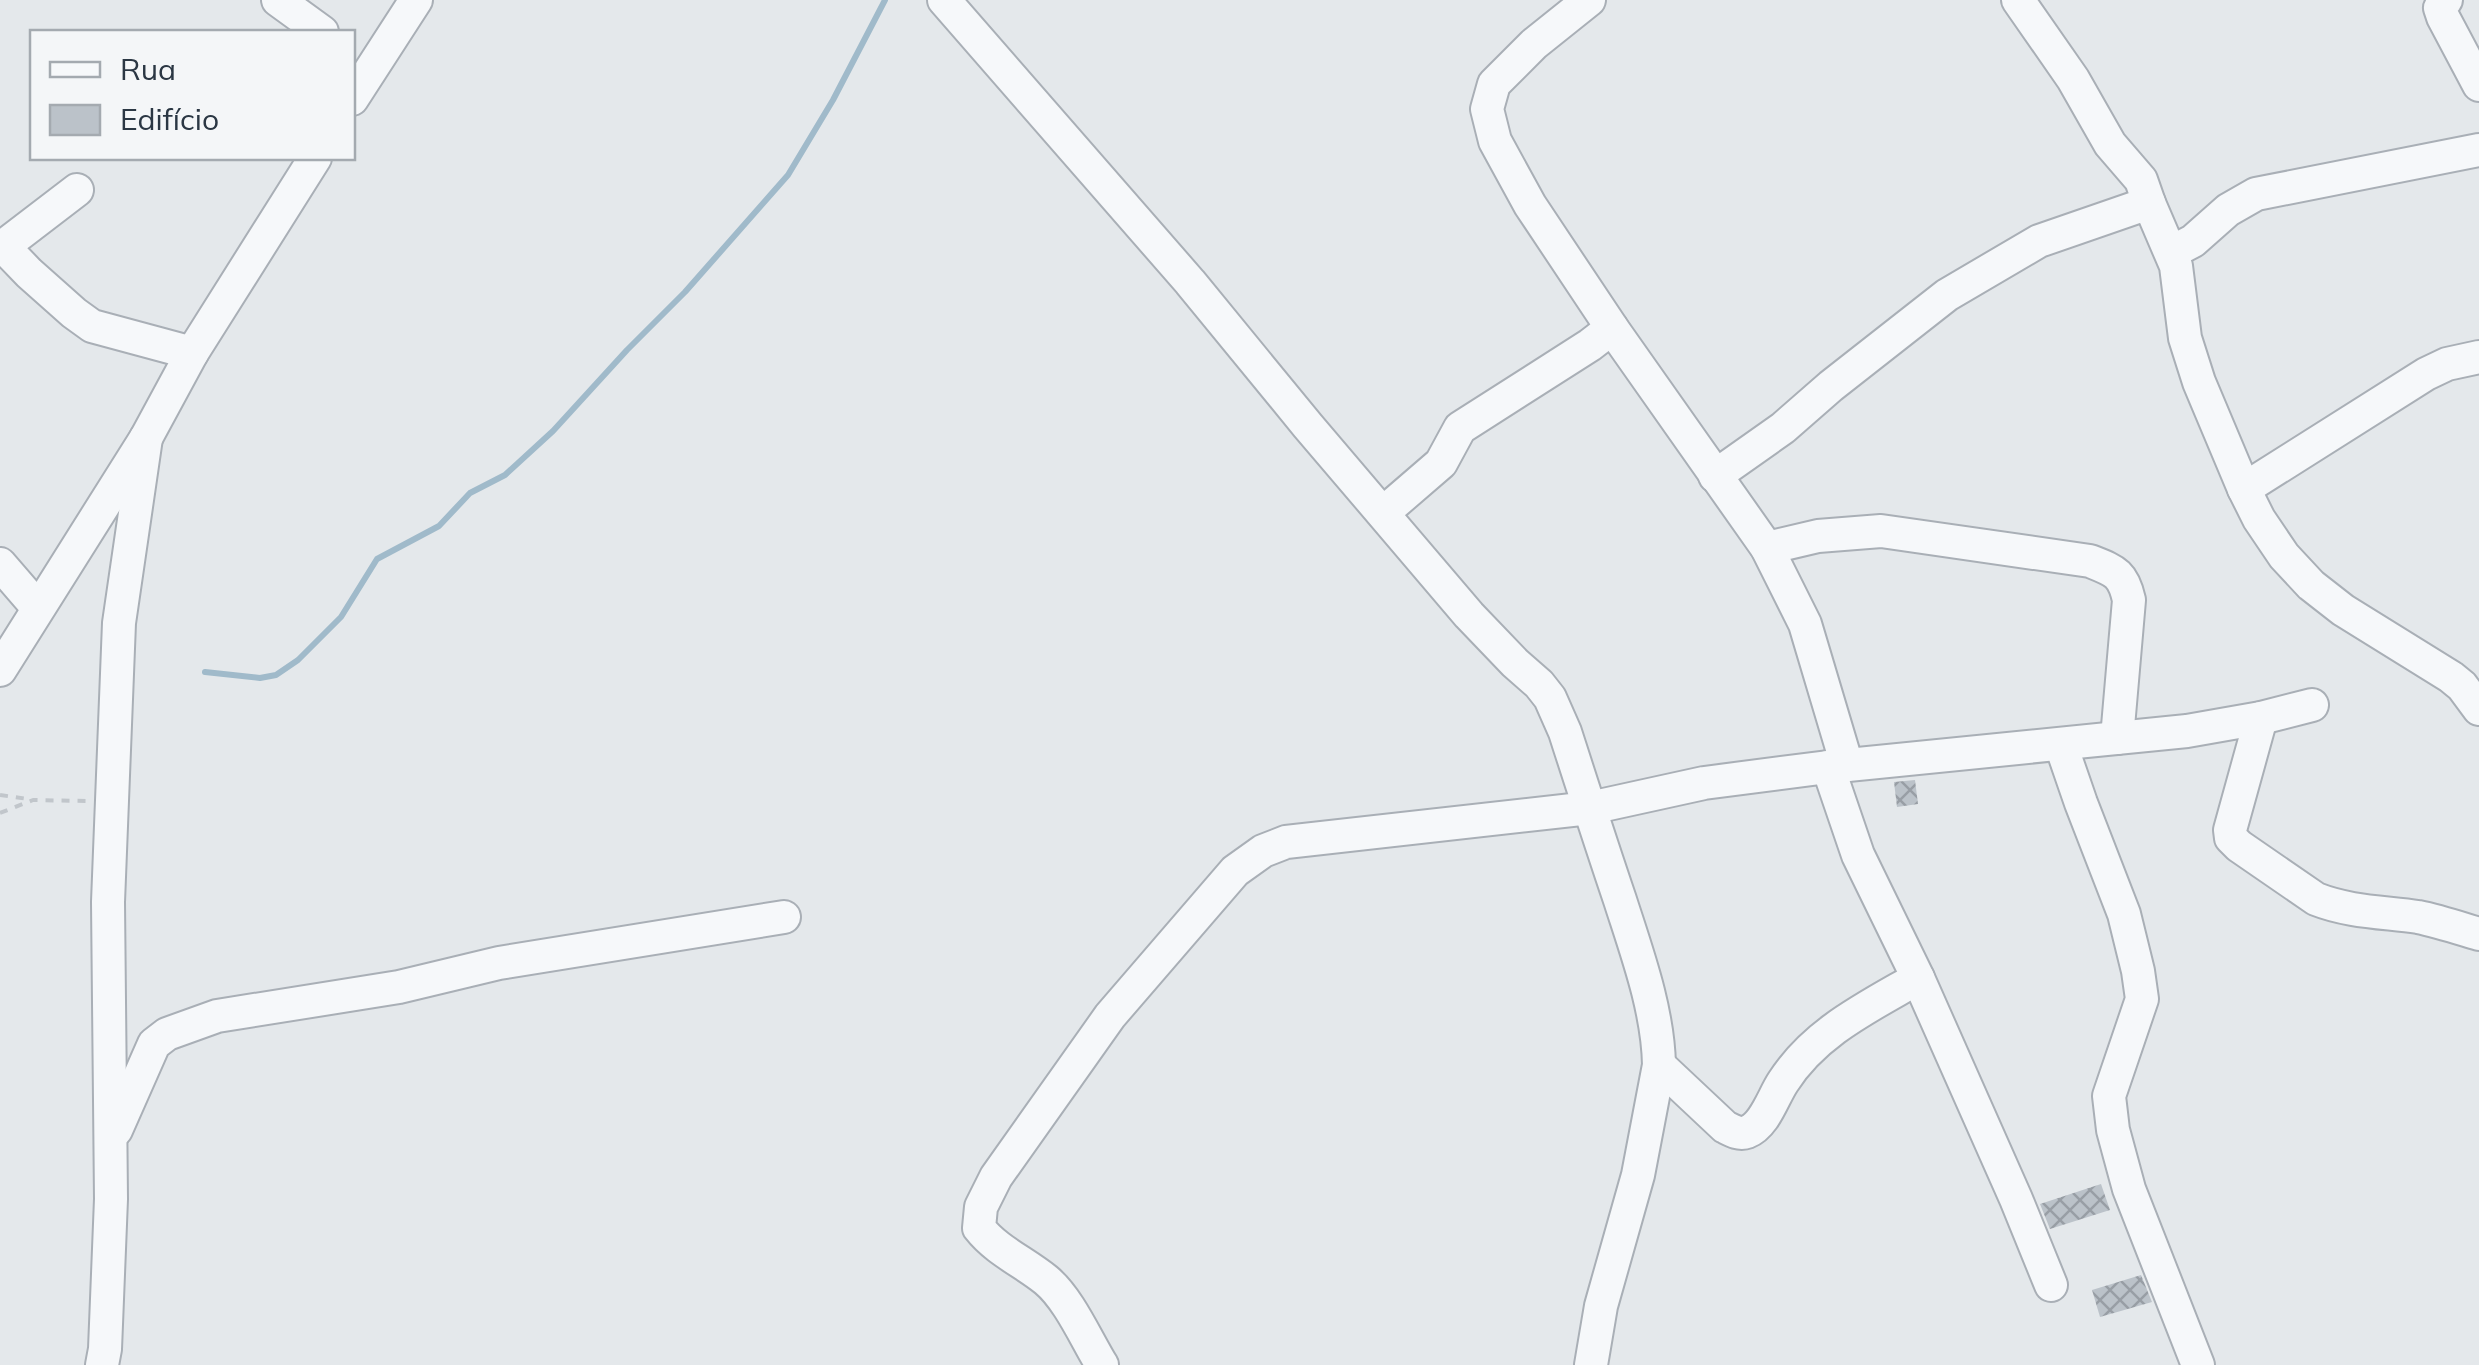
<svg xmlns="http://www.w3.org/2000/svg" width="2479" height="1365" font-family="Mulish,sans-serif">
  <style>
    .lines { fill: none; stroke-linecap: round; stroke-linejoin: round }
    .stream { stroke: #a0baca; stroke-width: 6 }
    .building { fill: url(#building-cross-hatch) }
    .minor-casing { stroke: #a9afb6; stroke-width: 36 }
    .path { stroke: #c1c6cb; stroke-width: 4; stroke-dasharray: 8 8; stroke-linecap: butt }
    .minor { stroke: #f6f8fa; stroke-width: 32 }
  </style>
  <defs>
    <pattern id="building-cross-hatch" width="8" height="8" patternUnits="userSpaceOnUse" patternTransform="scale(2.5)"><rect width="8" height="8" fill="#bbc2c9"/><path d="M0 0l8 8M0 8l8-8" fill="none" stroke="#989ea5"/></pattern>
  </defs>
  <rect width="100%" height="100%" fill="#e4e8eb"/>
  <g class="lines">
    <polyline class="stream" points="205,672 260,678 276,675 298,660 341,617 377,559 439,526 470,493 505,475 553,431 627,350 685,292 788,175 833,100 885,0"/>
  </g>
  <g class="building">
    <polygon points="1915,780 1918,804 1897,807 1894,782"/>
    <polygon points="2101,1184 2110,1210 2050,1229 2040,1204"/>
    <polygon points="2141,1275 2152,1302 2100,1317 2092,1290"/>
  </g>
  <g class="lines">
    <g class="minor-casing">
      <g id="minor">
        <polyline points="278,0 322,32"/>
        <path d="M944 0 1190 282 1308 426 1469 615 1515 663 1539 684 1550 698 1565 732C1583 788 1601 844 1620 900 1637 953 1658 1010 1659 1065L1638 1175 1601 1306 1591 1365"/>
        <polyline points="1589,0 1534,44 1494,84 1487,109 1495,141 1530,205 1612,328 1767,548 1805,624 1847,765"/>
        <polyline points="2018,0 2073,79 2110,144 2141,180 2149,203 2176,266 2185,338 2199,382 2244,489 2259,519 2284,556 2311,585 2343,610 2451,677 2462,686 2479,709"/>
        <polyline points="2446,0 2440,8 2443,17 2479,85"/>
        <polyline points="352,99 416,0"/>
        <polyline points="4,247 29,273 74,313 92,326 192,353"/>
        <polyline points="0,249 77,190"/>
        <polyline points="2172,252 2193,241 2228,210 2256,194 2479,150"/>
        <polyline points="1715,476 1783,428 1831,386 1947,295 2039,241 2149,203"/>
        <polyline points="2244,489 2426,374 2447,364 2479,357"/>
        <polyline points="1383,513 1441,463 1460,428 1590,345 1612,328"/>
        <path d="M1767 548 1818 536 1881 531 2090 561C2115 571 2123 573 2129 600L2117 738"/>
        <polyline points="0,564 38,608"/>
        <polyline points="0,670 146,438 192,353 315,158"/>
        <path d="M2261 718 2230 830 2231 838 2239 846 2316 899C2349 912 2383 912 2418 917 2438 921 2459 928 2479 934"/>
        <polyline points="2061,745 2081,803 2124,914 2138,971 2142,999 2109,1096 2113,1130 2129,1189 2198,1365"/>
        <polyline points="1828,767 1858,855 1918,978 2016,1199 2051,1285"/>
        <path d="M1659 1065 1725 1127C1731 1130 1739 1135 1747 1132 1765 1125 1773 1097 1783 1082 1815 1032 1868 1007 1918 978"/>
        <polyline points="116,1130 154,1044 167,1034 217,1016 399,987 499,963 784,917"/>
        <polyline points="102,1365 105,1349 111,1199 108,902 119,623 146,438"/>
        <path d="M1102 1365C1086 1339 1069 1299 1046 1280 1024 1262 997 1251 979 1228L981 1207 996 1177 1110 1016 1235 871 1263 851 1286 842 1590 808 1704 783 1828 767 2187 731 2261 718 2312 705"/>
      </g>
    </g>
    <g class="path">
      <polyline points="0,795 28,799"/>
      <polyline points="0,813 33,800 87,801"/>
    </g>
    <use href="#minor" class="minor"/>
  </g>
  <rect x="30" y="30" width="325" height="130" fill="#f4f6f8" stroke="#a4aab0" stroke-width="2.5"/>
  <rect x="50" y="62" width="50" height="15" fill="#f6f8fa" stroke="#a4aab0" stroke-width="2.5"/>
  <text x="120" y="80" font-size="30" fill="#2b3744">Rua</text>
  <rect x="50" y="105" width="50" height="30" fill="#bbc2c9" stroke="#a4aab0" stroke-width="2.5"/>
  <text x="120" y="130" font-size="30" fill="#2b3744">Edifício</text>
</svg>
